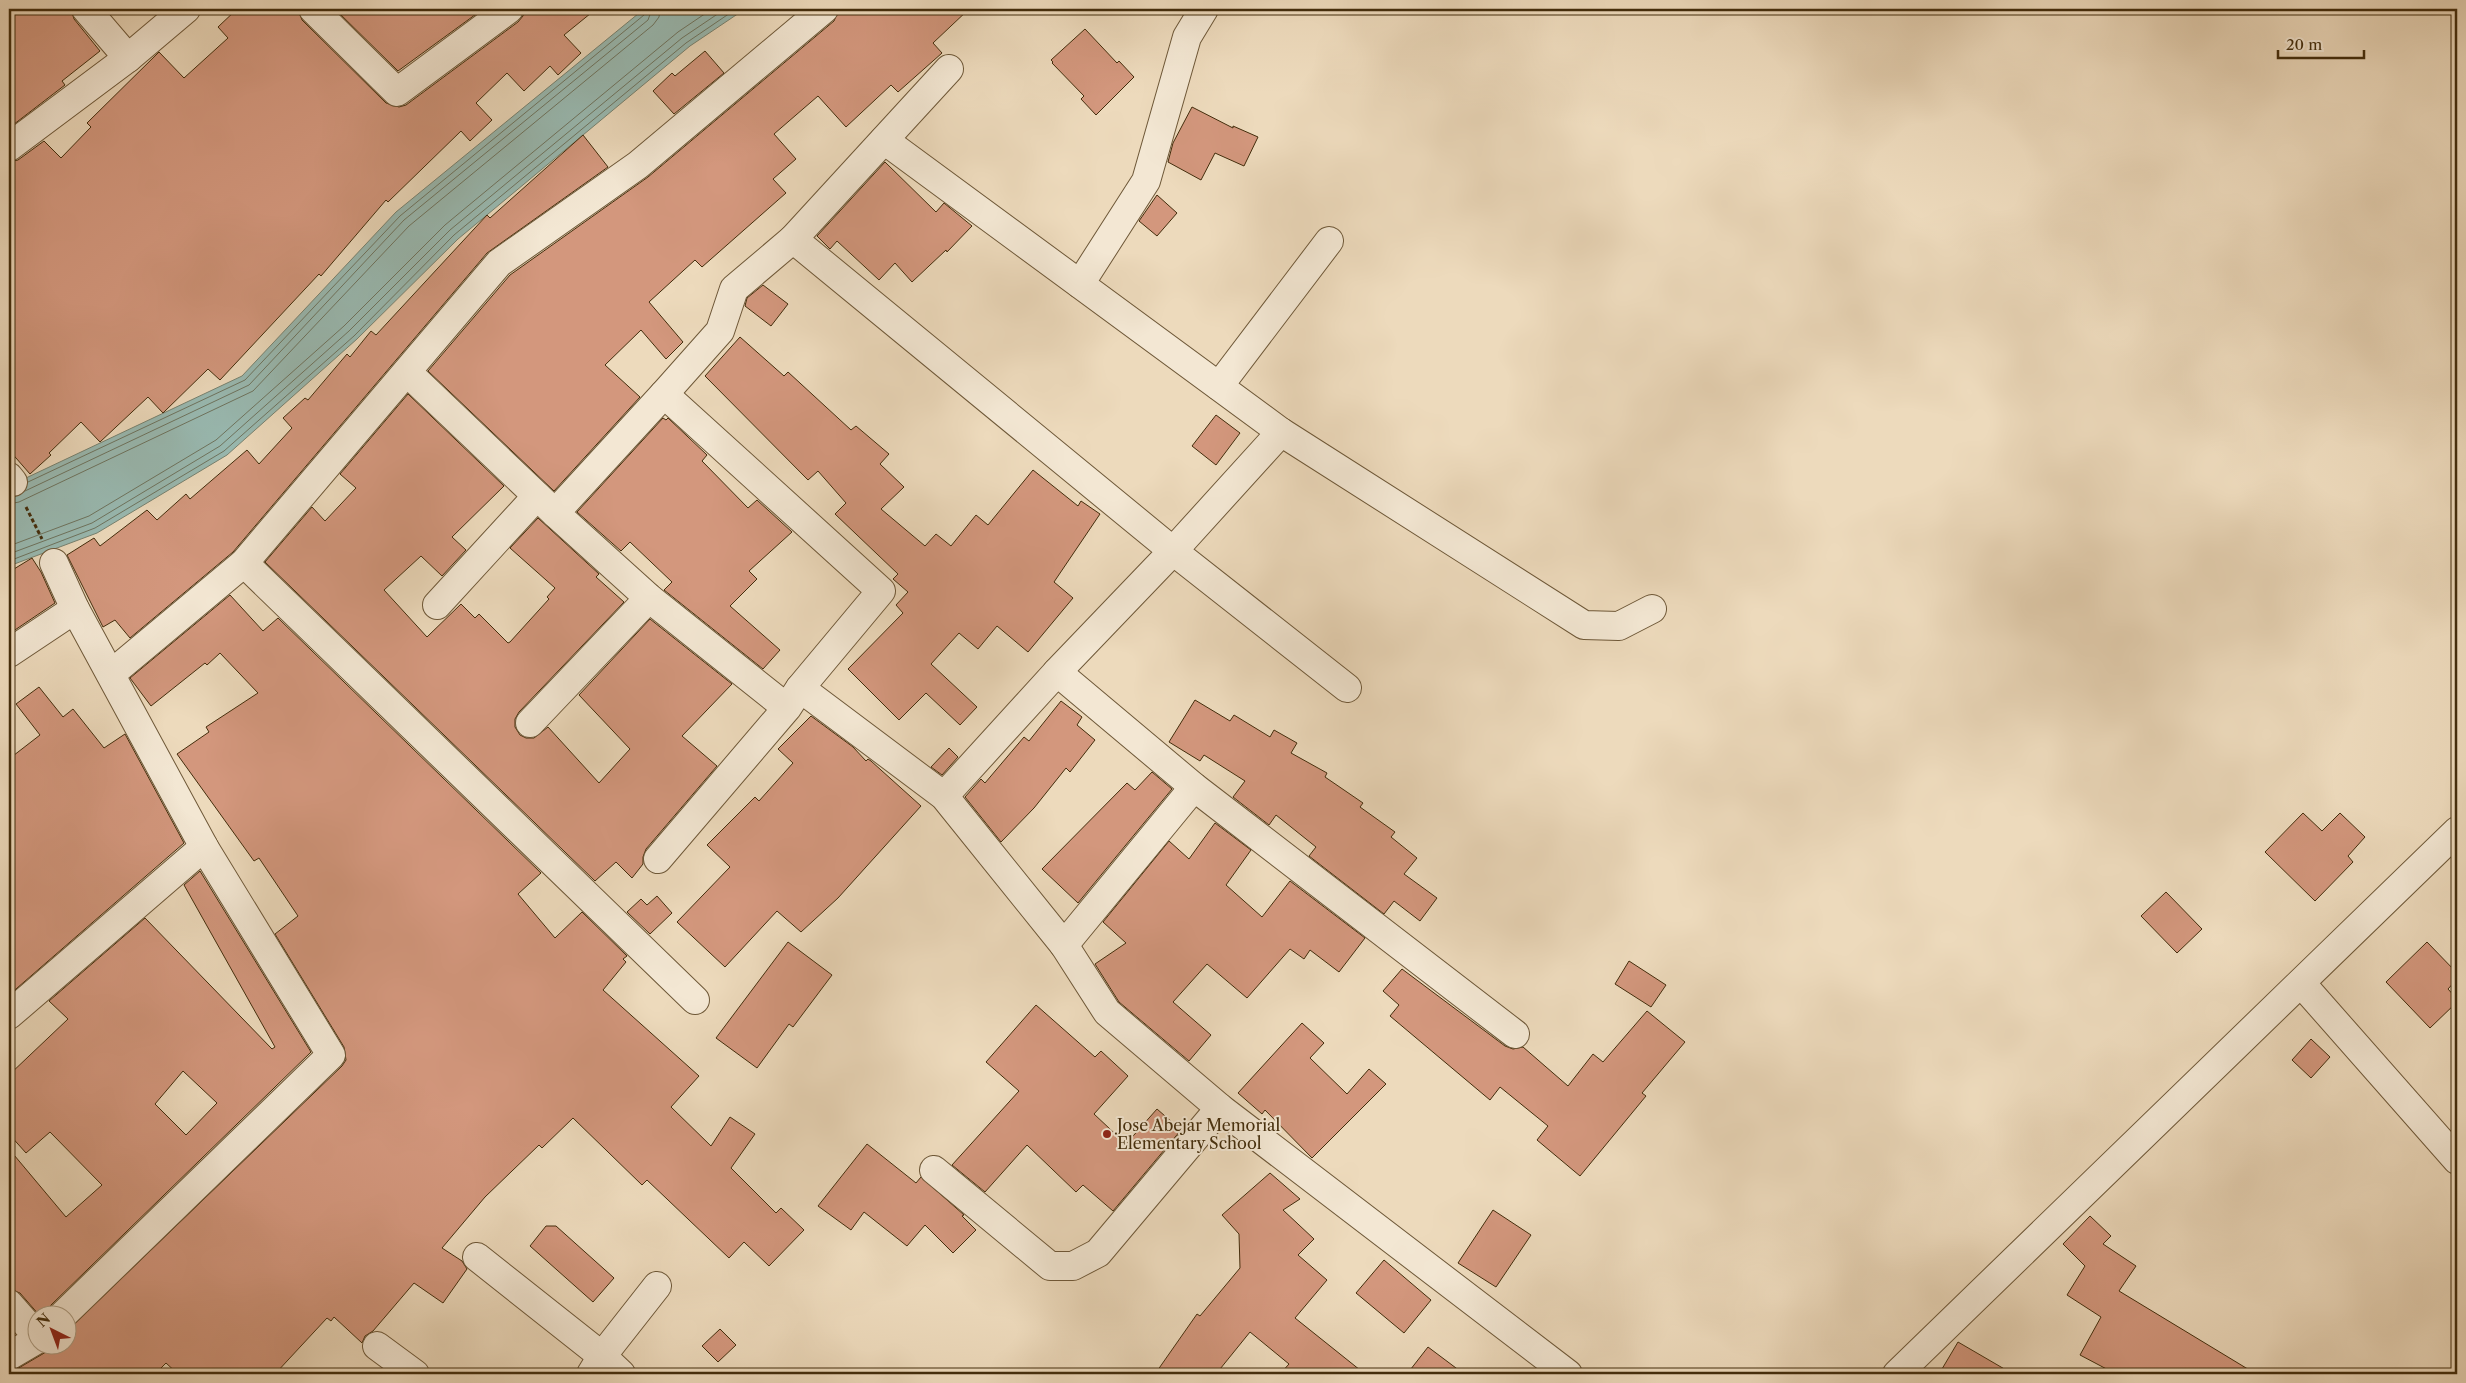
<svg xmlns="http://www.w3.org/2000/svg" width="2466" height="1383" font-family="'Libre Caslon Text',serif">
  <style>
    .water { fill: #99bab2; stroke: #778270 }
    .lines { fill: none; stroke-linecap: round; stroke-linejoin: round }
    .shore { stroke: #6e745f; stroke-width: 1 }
    .building { fill: #d3977d; stroke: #432d0c; fill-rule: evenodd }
    .minor-casing { stroke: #6e5838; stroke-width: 30 }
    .path { stroke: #432d0c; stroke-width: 3; stroke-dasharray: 4 2.5; stroke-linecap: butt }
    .minor { stroke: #f3e7d3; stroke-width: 28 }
    .poi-dot { fill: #8f2418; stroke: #f3e7d3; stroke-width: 2 }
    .labels { text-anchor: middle; stroke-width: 4; stroke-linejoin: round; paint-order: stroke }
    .poi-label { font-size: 16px; fill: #432d0c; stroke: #f3e7d3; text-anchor: start }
  </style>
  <rect width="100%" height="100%" fill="#eddabc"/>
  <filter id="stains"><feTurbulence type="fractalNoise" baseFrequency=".004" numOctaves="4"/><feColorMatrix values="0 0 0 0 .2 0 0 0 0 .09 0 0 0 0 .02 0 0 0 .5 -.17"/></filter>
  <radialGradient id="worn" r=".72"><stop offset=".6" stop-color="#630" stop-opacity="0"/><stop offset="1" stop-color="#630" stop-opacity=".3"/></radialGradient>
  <polygon class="water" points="644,9 745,9 690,46 458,239 357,339 227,455 97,533 9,566 9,486 242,376 396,212"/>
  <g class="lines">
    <g class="shore">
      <polyline points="28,482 245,380 400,216 644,15 646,9"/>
      <polyline points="25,491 249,385 404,220 648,20 652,9"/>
      <polyline points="9,504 19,502 253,391 409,226 653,25 659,17 660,9"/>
      <polyline points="9,546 89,516 216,440 344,326 445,225 678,32 712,9"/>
      <polyline points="9,554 92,523 220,446 349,331 450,230 682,38 725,9"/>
      <polyline points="9,561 95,528 224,451 354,336 454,235 686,43 736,9"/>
    </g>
  </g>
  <g class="building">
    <polygon points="17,9 71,9 74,19 100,51 62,81 65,85 9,128 9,16"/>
    <polygon points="237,9 298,9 302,20 386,103 399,107 406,105 518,22 523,16 524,9 596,9 564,35 581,53 558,75 550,66 524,91 507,73 476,103 492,120 470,141 461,131 388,202 386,200 321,276 319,274 220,380 208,369 163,413 148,397 100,442 81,422 49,453 51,455 30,474 9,450 9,162 18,160 44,141 61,158 91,127 87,123 159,52 184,78 228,38 218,27"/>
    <polygon points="335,9 483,9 398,71"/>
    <polygon points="839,9 969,9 933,43 942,53 898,92 891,85 846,127 818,96 774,134 796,159 773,179 786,193 702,267 695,260 649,302 683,342 666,359 641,330 605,365 640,397 554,491 428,371 510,275 648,177 834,21"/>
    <polygon points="1085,29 1117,63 1119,61 1134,77 1096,115 1081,99 1084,96 1052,63 1053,62 1051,60"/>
    <polygon points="705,51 724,73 674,114 653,91 672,73 675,76"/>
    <polygon points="1192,107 1233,128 1233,126 1258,137 1244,166 1215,153 1201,180 1168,162 1173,143"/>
    <polygon points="583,135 608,167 487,253 233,552 130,638 115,620 103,627 67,555 94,538 100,546 147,510 157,520 186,494 190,499 247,450 259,464 292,428 283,418 305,398 308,400 347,354 350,357 371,331 376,335 487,215 490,218"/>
    <polygon points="885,162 936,212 944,203 972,226 947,252 946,250 912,282 895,263 879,280 837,241 830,249 817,236"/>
    <polygon points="1157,195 1177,213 1157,236 1139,221"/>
    <polygon points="763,285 788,304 771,326 745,306 747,298"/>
    <polygon points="740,337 784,376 788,372 851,430 856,426 889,454 880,464 904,487 881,509 925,546 936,534 951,546 976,515 988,525 1033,470 1078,506 1081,501 1100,514 1054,582 1073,598 1028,652 997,626 978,649 959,633 931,664 977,707 960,725 926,693 899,720 848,669 903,613 896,605 908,592 893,579 898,574 835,514 846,503 818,471 808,480 705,376"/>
    <polygon points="408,394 504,486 452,537 466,550 442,576 421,556 384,590 427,637 461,604 475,618 479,614 508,643 510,642 549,599 547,597 555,588 510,548 538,518 599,574 596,577 624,602 519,712 515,719 515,727 520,735 526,738 534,738 548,727 599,783 630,749 579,695 650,619 732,684 682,736 717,766 646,849 643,857 643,864 632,878 616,862 595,881 265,562 312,507 325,521 356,488 340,474"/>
    <polygon points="1216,415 1240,433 1216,465 1192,446"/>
    <polygon points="663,418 666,420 668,418 707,455 702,461 748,508 757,500 792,532 749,571 757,579 730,606 780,650 763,669 664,590 672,582 630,542 621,551 577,512"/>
    <polygon points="32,558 41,572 55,603 9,634 9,572"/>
    <polygon points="230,595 263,631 278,618 541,873 518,894 555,938 582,912 627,956 623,959 626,962 603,990 699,1076 671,1107 711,1146 730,1117 755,1134 731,1168 776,1213 781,1208 804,1230 769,1266 744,1242 729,1258 647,1180 642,1185 573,1118 542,1148 539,1145 485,1197 442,1248 462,1261 467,1269 443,1303 414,1283 373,1331 365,1336 362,1343 334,1317 331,1321 327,1318 275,1374 178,1374 166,1363 155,1374 9,1374 9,1372 17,1369 46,1352 52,1346 68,1346 68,1330 342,1066 346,1060 344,1047 275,934 298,916 259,858 254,861 177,754 209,732 206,727 258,693 220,653 207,665 205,663 151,706 130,678"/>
    <polygon points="39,687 63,717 73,709 104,748 125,734 184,843 9,995 9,759 40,735 16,704"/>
    <polygon points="1195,700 1230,721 1234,715 1270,737 1274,730 1297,743 1291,753 1327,773 1325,777 1363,803 1360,807 1395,832 1391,837 1417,858 1404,874 1437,898 1420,921 1394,901 1384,914 1309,856 1316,847 1276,815 1269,825 1233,797 1245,781 1204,755 1200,761 1169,742"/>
    <polygon points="1061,701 1082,717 1077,725 1095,740 1070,772 1066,768 1034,808 1001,842 965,797 981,779 985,783 1024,737 1029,741"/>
    <polygon points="811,716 853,747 866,761 868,759 871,761 921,806 838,898 801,932 777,911 725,967 677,922 730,867 707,845 755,797 759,801 793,763 778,749"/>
    <polygon points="949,748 958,757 942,775 931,767"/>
    <polygon points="1152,772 1172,789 1078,903 1042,869 1127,783 1135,790"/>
    <polygon points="2303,813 2322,831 2340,813 2365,837 2348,856 2353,862 2315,901 2265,852"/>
    <polygon points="1215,823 1251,850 1226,885 1262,917 1290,881 1365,938 1339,972 1310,950 1304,959 1290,949 1247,998 1207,964 1173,1002 1211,1035 1189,1061 1119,1002 1095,964 1126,943 1103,922 1169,841 1189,859"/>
    <path d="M200 871 311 1052 51 1305 47 1316H40L20 1293 9 1289V1149L66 1217 102 1185 50 1132 26 1153 9 1134V1075L68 1019 49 1001 145 918 272 1049 275 1047 184 885ZM183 1071 217 1103 186 1135 155 1104Z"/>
    <polygon points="2166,892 2202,929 2177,953 2141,916"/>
    <polygon points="657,896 672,913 650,934 627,912 641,899 647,905"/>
    <polygon points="788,942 832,975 793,1027 789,1024 757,1068 716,1038"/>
    <polygon points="2427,942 2457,973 2457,979 2448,989 2457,999 2457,1002 2430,1028 2386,982"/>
    <polygon points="1629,961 1666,985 1651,1007 1615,984"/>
    <polygon points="1402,969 1505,1046 1513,1049 1523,1047 1568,1086 1593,1054 1603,1062 1647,1011 1685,1042 1642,1093 1646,1096 1580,1176 1537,1140 1548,1126 1500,1087 1490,1100 1390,1016 1399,1005 1383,991"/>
    <polygon points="1036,1005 1095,1057 1101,1051 1128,1076 1094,1114 1126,1144 1157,1109 1181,1130 1113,1211 1083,1185 1076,1192 1027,1145 985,1192 952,1165 1019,1091 986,1062"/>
    <polygon points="1302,1023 1324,1043 1310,1058 1347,1094 1369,1069 1386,1084 1312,1158 1265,1110 1262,1114 1238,1093"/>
    <polygon points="2311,1039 2330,1057 2311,1078 2292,1060"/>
    <polygon points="867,1144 916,1183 921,1177 964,1215 962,1216 976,1230 953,1253 925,1225 907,1246 864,1212 851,1230 818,1206"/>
    <polygon points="1270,1173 1300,1199 1283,1210 1314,1239 1298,1255 1327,1280 1295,1318 1365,1374 1280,1374 1289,1364 1250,1332 1216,1374 1155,1374 1197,1314 1200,1316 1240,1268 1239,1234 1222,1215"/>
    <polygon points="1493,1210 1531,1235 1496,1287 1458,1263"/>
    <polygon points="2090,1216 2111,1236 2103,1244 2136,1266 2119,1291 2256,1374 2116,1374 2080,1355 2101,1317 2067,1295 2085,1266 2063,1244"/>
    <polygon points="546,1226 556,1226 614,1278 593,1302 530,1246"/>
    <polygon points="1384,1260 1431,1300 1404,1333 1356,1293"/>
    <polygon points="720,1329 736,1345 718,1362 702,1346"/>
    <polygon points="1958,1342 2013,1374 1939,1374"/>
    <polygon points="1428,1347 1464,1374 1407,1374"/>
  </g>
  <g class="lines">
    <g class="minor-casing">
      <g id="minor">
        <polyline points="86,9 128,58"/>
        <polyline points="313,9 397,92 509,9"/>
        <polyline points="949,69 793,239 1173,551 1057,672"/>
        <polyline points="884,140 1281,432 1584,625 1619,626 1652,609"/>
        <polyline points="9,147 128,58 186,9"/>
        <polyline points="1080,284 1146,181 1187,37 1204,9"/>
        <polyline points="407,372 555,513"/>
        <polyline points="1219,386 1329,241"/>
        <polyline points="664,394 720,331 734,289 793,239"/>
        <polyline points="1281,432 1173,551 1347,688"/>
        <polyline points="9,477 13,482"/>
        <polyline points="54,563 75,609 204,847 331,1055 62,1316"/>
        <polyline points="244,563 695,1000"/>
        <polyline points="437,605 537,496"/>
        <polyline points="9,653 75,609"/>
        <polyline points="111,674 244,563 499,263 638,165 824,9"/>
        <polyline points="800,688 944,796 1064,945 1107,1012 1220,1108 1568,1374"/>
        <polyline points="530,723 649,598"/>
        <polyline points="944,796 1057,672 1194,787 1515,1034"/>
        <polyline points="658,859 787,708 800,688 881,591 664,394 555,513 649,598 787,708"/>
        <polyline points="1064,945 1194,787"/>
        <polyline points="2301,983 2457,1160"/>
        <polyline points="9,1015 204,847"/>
        <polyline points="934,1170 1050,1266 1073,1266 1098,1253 1220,1108"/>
        <polyline points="477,1257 602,1356 621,1374"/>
        <polyline points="9,1304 38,1337"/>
        <polyline points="377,1346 415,1374"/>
        <polyline points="9,1356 38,1339"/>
        <polyline points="591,1374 602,1356 657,1286"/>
        <polyline points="1897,1374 2457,831"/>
      </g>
    </g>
    <polyline class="path" points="26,507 42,539"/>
    <use href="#minor" class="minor"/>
  </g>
  <circle class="poi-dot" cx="1107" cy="1134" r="5"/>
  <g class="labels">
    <g class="poi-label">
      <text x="1117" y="1131">Jose Abejar Memorial<tspan x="1117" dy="18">Elementary School</tspan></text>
    </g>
  </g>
  <rect width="2466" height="1383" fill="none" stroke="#eddabc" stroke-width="30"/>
  <rect x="10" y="10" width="2446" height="1363" fill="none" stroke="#432d0c" stroke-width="2.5"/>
  <rect x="15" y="15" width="2436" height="1353" fill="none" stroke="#432d0c"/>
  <g transform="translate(52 1330) rotate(318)"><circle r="24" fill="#f3e7d3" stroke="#ad9d83"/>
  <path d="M0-4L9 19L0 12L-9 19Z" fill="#8f2418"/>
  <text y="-8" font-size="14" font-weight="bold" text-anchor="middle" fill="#432d0c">N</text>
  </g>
  <path d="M2278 50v8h86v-8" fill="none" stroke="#432d0c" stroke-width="2.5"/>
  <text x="2286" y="50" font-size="15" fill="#432d0c" stroke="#f3e7d3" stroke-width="4" paint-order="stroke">20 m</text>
  <rect width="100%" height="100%" filter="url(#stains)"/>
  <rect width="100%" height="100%" fill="url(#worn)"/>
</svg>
